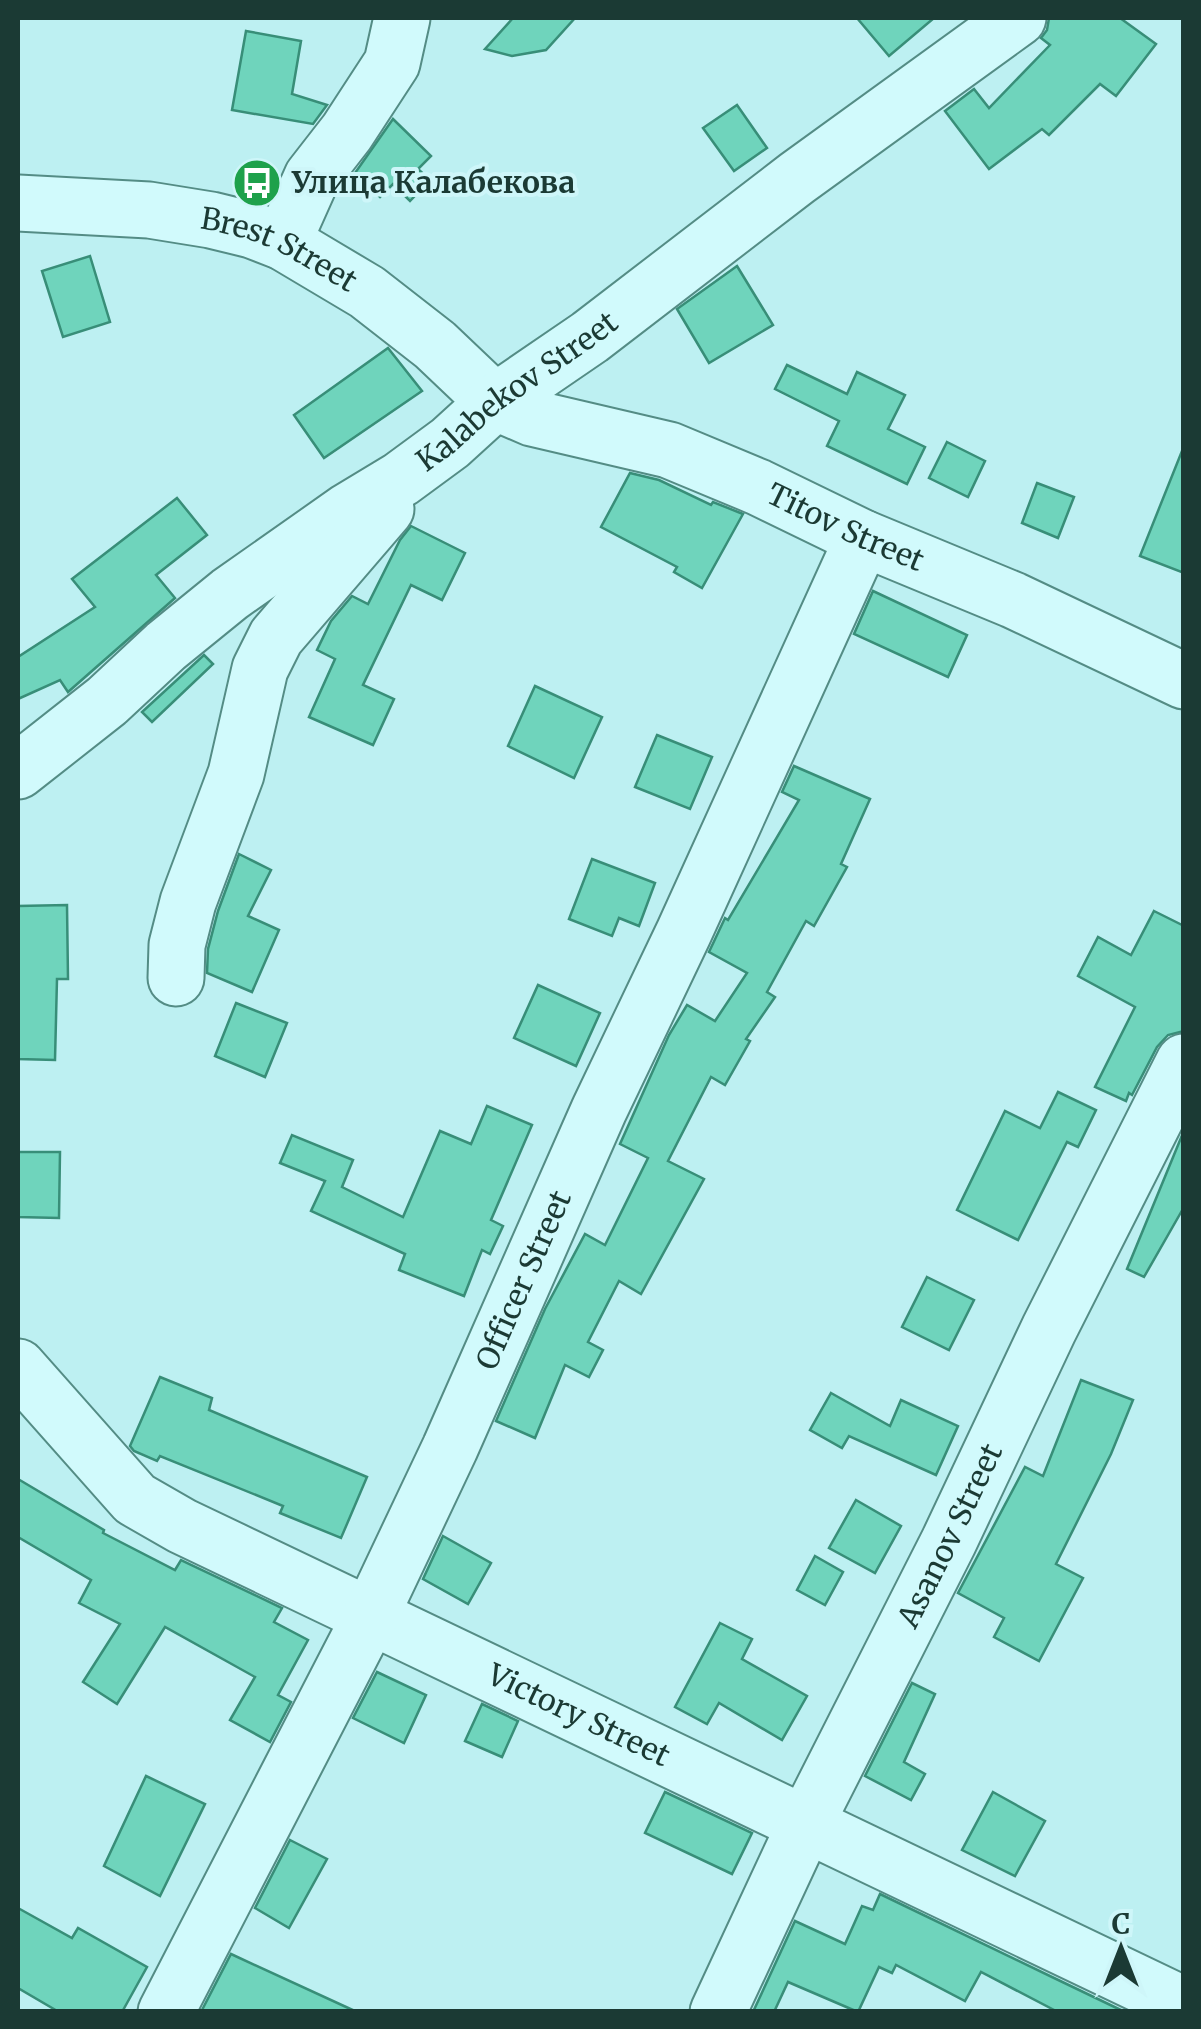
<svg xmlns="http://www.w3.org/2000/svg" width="1201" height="2029" font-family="Merriweather,serif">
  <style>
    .building { fill: #6fd4bc; stroke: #388e78; stroke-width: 2.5 }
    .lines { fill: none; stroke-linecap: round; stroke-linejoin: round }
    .minor-casing { stroke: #548c85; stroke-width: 59 }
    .minor { stroke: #d1fafc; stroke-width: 55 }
    .labels { text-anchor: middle; stroke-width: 8; stroke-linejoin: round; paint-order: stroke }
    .poi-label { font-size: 30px; font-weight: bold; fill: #1b3a34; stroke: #cef6f9; text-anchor: start }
    .street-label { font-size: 30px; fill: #1b3a34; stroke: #cef6f9 }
  </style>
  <rect width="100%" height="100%" fill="#bdf0f2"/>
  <g class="building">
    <polygon points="513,18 575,18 546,50 512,56 485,49"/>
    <polygon points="857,18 934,18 889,56"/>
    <polygon points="1049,18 1120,18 1156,44 1116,96 1100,84 1049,135 1042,129 989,169 945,111 974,89 989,108 1050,45 1041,38 1047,30"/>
    <polygon points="246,31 301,41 292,94 327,105 313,124 232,110"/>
    <polygon points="737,105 767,148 734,171 703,128"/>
    <polygon points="393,119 431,156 418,169 430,180 410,201 393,184 380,197 355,173"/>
    <polygon points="90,256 110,322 63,337 42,271"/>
    <polygon points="737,266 773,325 709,363 677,309"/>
    <polygon points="388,348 422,391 324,458 294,415"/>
    <polygon points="787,365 847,394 857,372 905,395 888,429 925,447 907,484 827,446 839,421 775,389"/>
    <polygon points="947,442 985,461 968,497 929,478"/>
    <polygon points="1182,451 1184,452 1184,573 1140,556"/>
    <polygon points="630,473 659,480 711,505 713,502 743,514 702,588 674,572 677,567 601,527"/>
    <polygon points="1037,483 1074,497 1058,538 1022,523"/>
    <polygon points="177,498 207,535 156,575 175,598 68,692 60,680 18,699 18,657 95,607 72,579"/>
    <polygon points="411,526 465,553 442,600 411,585 363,685 394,699 373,745 309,717 335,659 317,650 331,621 352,596 368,604 400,540"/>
    <polygon points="873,591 967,635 948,677 854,634"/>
    <polygon points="204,655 213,664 152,722 142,712"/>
    <polygon points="535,686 602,717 574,778 508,746"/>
    <polygon points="657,735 712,757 690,809 635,787"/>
    <polygon points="794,766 870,799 841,864 847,867 814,926 806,921 767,992 775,997 746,1039 750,1041 725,1085 711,1077 668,1161 704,1179 641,1294 619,1281 588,1342 603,1350 589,1377 565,1365 535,1438 496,1421 545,1309 585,1234 605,1245 648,1158 620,1144 669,1035 687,1005 715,1021 747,973 709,952 725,918 728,920 799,800 782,792"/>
    <polygon points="239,854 271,870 248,916 279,930 252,992 207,973 208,949 218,911"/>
    <polygon points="592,859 655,883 639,926 619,918 612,936 569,919"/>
    <polygon points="67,905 68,979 57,979 55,1060 18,1059 18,906"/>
    <polygon points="1154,911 1184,926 1184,1031 1168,1035 1157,1047 1132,1095 1129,1093 1126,1101 1095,1087 1135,1007 1078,976 1098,937 1131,955"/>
    <polygon points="538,985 600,1013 576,1066 514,1038"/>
    <polygon points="236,1003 287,1023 265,1077 215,1056"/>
    <polygon points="1058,1092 1096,1110 1078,1147 1067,1142 1018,1240 957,1210 1005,1111 1040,1128"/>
    <polygon points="487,1106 532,1125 491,1220 503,1226 490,1254 482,1250 464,1296 399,1270 405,1254 311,1211 325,1181 280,1163 292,1135 353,1160 342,1187 403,1217 440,1131 471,1144"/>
    <polygon points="1183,1133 1184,1207 1144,1277 1127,1269"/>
    <polygon points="18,1152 60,1152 59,1218 18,1217"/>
    <polygon points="927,1277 974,1300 949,1350 902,1327"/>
    <polygon points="160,1377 212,1398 209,1410 367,1477 341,1538 280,1513 283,1506 160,1456 157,1461 134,1451 130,1446"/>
    <polygon points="1081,1380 1133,1400 1111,1454 1056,1564 1083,1578 1039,1661 994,1637 1004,1618 958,1593 1025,1467 1043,1476"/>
    <polygon points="831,1393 890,1426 901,1400 958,1426 936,1475 849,1436 842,1448 810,1430"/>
    <polygon points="18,1479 104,1530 103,1533 175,1570 181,1560 282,1608 274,1622 308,1640 278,1695 291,1702 270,1742 230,1720 255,1677 165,1627 117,1704 83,1682 120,1624 79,1603 91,1580 18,1537"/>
    <polygon points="856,1500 901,1526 875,1573 829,1548"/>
    <polygon points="443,1536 491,1563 468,1604 423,1579"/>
    <polygon points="815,1556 843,1572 825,1605 797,1590"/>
    <polygon points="720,1623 752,1639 742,1659 807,1696 782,1740 719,1703 707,1724 675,1707"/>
    <polygon points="377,1672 426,1695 404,1743 353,1718"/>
    <polygon points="912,1683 935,1694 904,1762 925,1774 911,1800 865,1776"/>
    <polygon points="482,1704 518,1721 502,1757 465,1741"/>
    <polygon points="146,1776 205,1804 160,1896 104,1866"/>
    <polygon points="665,1792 752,1833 732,1874 645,1833"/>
    <polygon points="993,1792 1045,1821 1015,1876 962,1850"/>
    <polygon points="290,1840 327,1859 289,1928 255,1908"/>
    <polygon points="880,1894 1052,1977 1125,2012 1058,2012 981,1972 965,2001 896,1965 892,1973 879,1967 858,2012 788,1982 774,2012 753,2012 795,1921 845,1944 862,1906 873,1910"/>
    <polygon points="18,1908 72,1938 78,1928 147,1967 122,2012 59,2012 18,1988"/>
    <polygon points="231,1954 357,2012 201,2012"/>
  </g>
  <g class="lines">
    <g class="minor-casing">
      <g id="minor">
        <path id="s1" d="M18 203 149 210 211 220 252 230 283 242 367 292 435 345 495 402 532 418 669 450 758 487 863 538 1013 600 1184 681"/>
        <polyline points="283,242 312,177 347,132 392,63 402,18"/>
        <path id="s2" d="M18 771 107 701 166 646 230 594 348 511 401 479 450 443 495 402 590 337 797 178 1018 18"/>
        <polyline points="176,978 177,945 188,902 236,774 260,669 276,637 386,509"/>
        <path id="s3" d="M18 1367 135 1499 182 1526 1184 2005"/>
        <path id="s4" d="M166 2012 370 1617 450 1448 599 1110 684 932 863 538"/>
        <path id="s5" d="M718 2012 806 1823 949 1541 1049 1329 1184 1062"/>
      </g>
    </g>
    <use href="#minor" class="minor"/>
  </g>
  <defs>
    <g id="bus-disc" transform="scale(2.5)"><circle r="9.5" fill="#1ea14b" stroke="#cef6f9"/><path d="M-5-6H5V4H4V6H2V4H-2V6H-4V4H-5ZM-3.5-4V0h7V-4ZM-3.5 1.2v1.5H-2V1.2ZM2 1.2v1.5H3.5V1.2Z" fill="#fff"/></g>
  </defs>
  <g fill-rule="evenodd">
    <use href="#bus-disc" x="257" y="183"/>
  </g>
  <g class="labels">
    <g class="poi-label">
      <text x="292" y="193">Улица Калабекова</text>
    </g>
    <g class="street-label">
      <text dy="10" stroke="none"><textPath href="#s1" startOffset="268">Brest Street</textPath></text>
      <text dy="10" stroke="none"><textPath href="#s2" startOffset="628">Kalabekov Street</textPath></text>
      <text dy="10" stroke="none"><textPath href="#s1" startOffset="910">Titov Street</textPath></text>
      <text dy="10" stroke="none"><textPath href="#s4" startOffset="815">Officer Street</textPath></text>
      <text dy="10" stroke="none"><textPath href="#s5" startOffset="530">Asanov Street</textPath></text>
      <text dy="10" stroke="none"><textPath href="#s3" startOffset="670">Victory Street</textPath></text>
    </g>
  </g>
  <rect width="1201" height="2029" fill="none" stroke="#1b3a34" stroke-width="40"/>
  <g transform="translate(1121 1949)" stroke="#cef6f9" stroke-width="8" paint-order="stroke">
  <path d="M0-8L18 38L0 25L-18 38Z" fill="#1b3a34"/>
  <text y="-15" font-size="28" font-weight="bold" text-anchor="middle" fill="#1b3a34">С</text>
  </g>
</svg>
